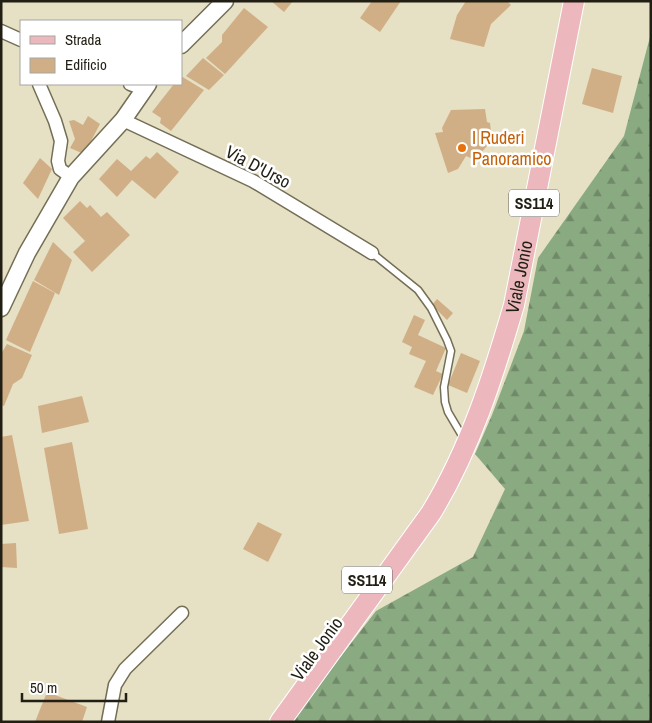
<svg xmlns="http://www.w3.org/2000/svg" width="652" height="723" font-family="'Archivo Narrow',sans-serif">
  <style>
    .forest { fill: url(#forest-firs) }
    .building { fill: #d1af86 }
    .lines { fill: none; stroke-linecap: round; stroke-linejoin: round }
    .service-casing { stroke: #736e55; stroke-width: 9 }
    .minor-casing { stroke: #736e55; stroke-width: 15 }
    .tertiary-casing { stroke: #736e55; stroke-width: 19 }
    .primary-casing { stroke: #fff; stroke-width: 22 }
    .service { stroke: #fff; stroke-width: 6 }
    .minor { stroke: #fff; stroke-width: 12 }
    .tertiary { stroke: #fff; stroke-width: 16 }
    .primary { stroke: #ecb8be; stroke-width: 20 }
    .food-dot { fill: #e8710a; stroke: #fff; stroke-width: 2 }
    .labels { text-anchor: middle; stroke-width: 5; stroke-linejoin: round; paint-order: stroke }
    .shield { fill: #fff; stroke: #64625a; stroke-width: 1 }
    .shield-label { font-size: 16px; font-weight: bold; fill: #211f14 }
    .food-label { font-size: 18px; fill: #c56008; stroke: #fff; text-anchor: start }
    .street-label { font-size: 18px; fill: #211f14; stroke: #fff }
  </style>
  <defs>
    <pattern id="forest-firs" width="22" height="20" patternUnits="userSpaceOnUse" patternTransform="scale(1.25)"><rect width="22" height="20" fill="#8aaa82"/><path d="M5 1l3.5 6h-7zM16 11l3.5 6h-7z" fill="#708a69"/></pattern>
  </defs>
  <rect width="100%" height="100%" fill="#e6e0c4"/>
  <polygon class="forest" points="651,33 651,722 290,722 376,611 473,557 505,489 475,454 492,415 524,331 538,258 624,136"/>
  <g class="building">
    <polygon points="271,1 293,1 284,12"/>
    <polygon points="372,1 401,1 380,32 360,18"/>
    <polygon points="466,1 507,1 511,5 491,24 484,47 450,39 457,15"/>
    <polygon points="244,8 268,27 225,74 206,58 222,42 222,35"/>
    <polygon points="203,58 224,75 209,90 186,76"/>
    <polygon points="592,68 622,76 613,113 582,104"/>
    <polygon points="181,76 204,90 171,131 160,123 161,118 152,112 174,84 181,84"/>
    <polygon points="485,109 487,122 490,123 492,140 475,160 466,156 458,169 448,173 435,133 443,132 442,128 451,110"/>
    <polygon points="88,116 100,124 84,154 70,148 75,139 69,121 74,120 83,125"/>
    <polygon points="157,152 179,172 155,199 132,180 117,197 99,179 117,159 131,171 146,156 150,159"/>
    <polygon points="40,158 52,169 38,199 23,183"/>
    <polygon points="80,201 87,208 90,205 101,217 107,212 130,235 92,272 73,252 85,241 63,218"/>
    <polygon points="53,242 72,260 59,295 34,280"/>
    <polygon points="33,281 55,293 30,352 6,340"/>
    <polygon points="437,299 453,313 447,320 432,305"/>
    <polygon points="414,315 425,320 418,335 446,348 436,371 443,374 433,395 414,387 426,361 409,354 412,347 402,342"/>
    <polygon points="7,344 32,355 22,378 13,384 4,406 1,405 1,354"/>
    <polygon points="461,353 480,361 467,393 448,385"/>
    <polygon points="82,396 89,422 42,433 38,406"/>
    <polygon points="12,435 29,521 1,525 1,437"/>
    <polygon points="72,442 88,529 59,534 44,448"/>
    <polygon points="258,522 282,534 268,562 243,549"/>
    <polygon points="16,543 17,568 1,567 1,544"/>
    <polygon points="47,692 87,707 82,722 35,722"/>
  </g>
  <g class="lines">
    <g class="service-casing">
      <polyline id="service" points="372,253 418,290 431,308 447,340 451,351 444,387 445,402 448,412 461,434"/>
    </g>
    <g class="minor-casing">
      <g id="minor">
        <polyline points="1,31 21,40"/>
        <polyline points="39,84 55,121 61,141 58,161 60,169 71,177"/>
        <polyline points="130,84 143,89"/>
        <polyline points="123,120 253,181 372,253"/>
        <polyline points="108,722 115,685 125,669 182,613"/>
      </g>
    </g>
    <g class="tertiary-casing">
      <g id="tertiary">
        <polyline points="181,45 225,1"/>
        <polyline points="1,308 27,253 71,177 123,120 148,84"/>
      </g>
    </g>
    <g class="primary-casing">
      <g id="primary">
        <path id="s1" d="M280 722 431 513C470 449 493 377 514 305L574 1"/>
      </g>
    </g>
    <use href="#service" class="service"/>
    <use href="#minor" class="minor"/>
    <use href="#tertiary" class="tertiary"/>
    <use href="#primary" class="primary"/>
  </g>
  <circle class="food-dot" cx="462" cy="148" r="5"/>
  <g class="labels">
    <g class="shield">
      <rect x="509" y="189.5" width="50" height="27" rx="4"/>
      <rect x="342" y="566.5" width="50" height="27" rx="4"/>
    </g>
    <g class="shield-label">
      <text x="534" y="209">SS114</text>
      <text x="367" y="586">SS114</text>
    </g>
    <g class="food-label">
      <text x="472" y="144">I Ruderi<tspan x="472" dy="21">Panoramico</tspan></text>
    </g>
    <g class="street-label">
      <text transform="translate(258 167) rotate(28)" y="6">Via D'Urso</text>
      <text dy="6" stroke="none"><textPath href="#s1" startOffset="511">Viale Jonio</textPath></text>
      <text transform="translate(317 649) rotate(-54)" y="6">Viale Jonio</text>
    </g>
  </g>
  <rect width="652" height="723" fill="none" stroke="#211f14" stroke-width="5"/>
  <rect x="20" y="20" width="162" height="65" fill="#ffffff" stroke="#a6a5a1"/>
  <rect x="30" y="36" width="25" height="8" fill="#ecb8be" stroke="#a6a5a1"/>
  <text x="65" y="45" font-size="15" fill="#211f14">Strada</text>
  <rect x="30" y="58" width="25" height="15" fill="#d1af86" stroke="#a6a5a1"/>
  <text x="65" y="70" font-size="15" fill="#211f14">Edificio</text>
  <path d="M22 693v8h104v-8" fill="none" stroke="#211f14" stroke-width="2.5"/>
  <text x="30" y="693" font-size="15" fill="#211f14" stroke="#ffffff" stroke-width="4" paint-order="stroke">50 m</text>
</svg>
